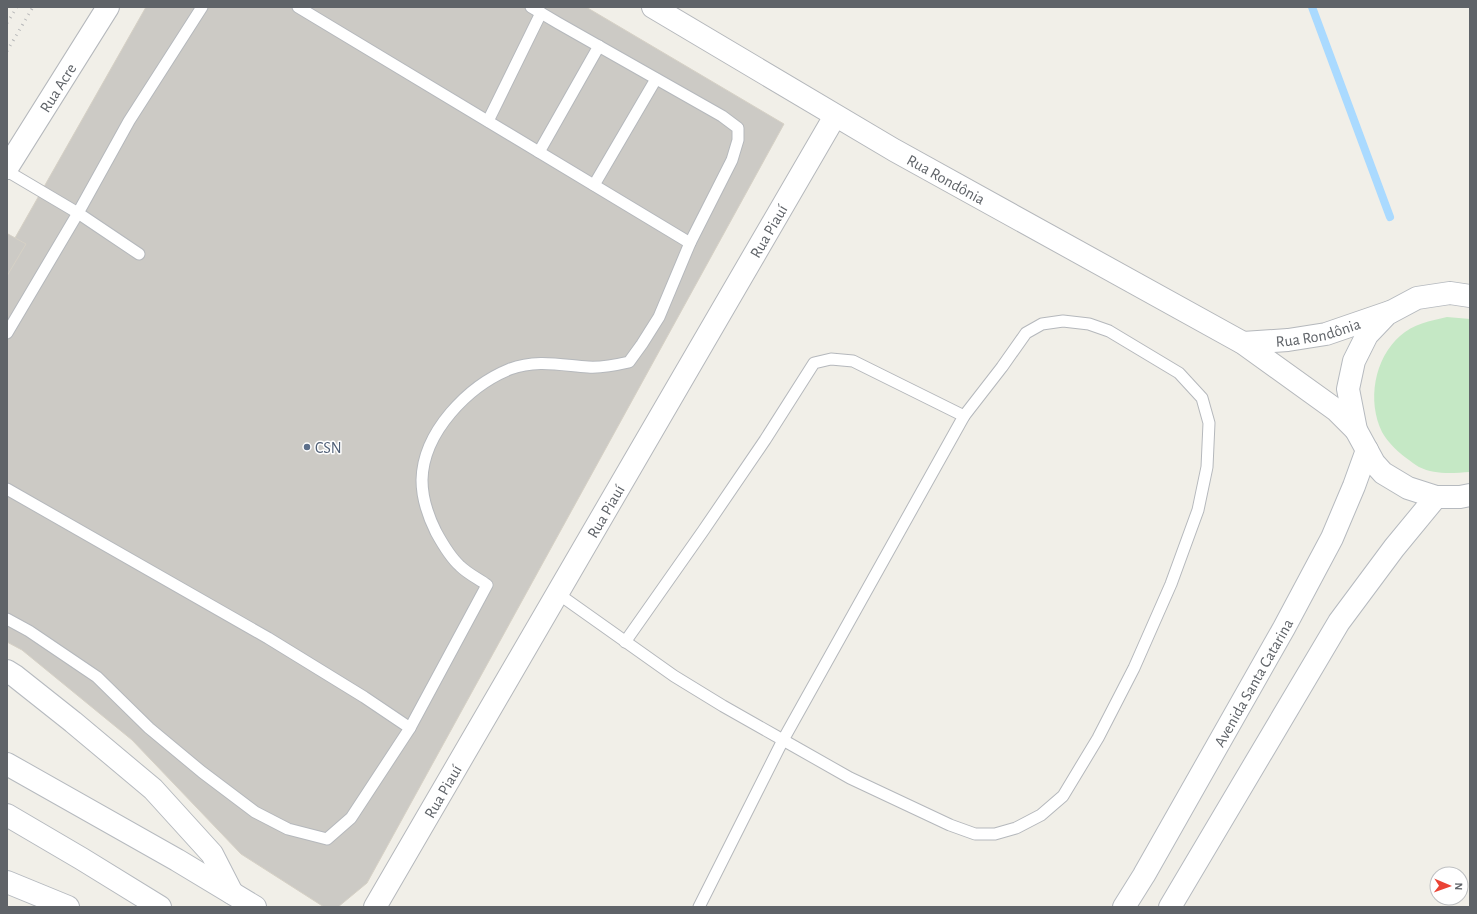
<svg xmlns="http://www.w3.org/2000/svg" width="1477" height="914" font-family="'Alegreya Sans',sans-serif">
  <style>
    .green { fill: #c5e8c5 }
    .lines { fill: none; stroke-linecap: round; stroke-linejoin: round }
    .stream { stroke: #aadaff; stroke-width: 8 }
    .building { fill: #cccac5; stroke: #d6d1c6 }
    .lane-casing { stroke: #b5b8bc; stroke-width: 13 }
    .street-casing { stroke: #b5b8bc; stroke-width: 24 }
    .secondary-casing { stroke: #b6babf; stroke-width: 24 }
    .lane { stroke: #fff; stroke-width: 11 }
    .street { stroke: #fff; stroke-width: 22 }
    .secondary { stroke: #fff; stroke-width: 22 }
    .rail { stroke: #b6b7b8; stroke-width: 3; stroke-dasharray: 1 5; stroke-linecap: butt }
    .service-dot { fill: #5c6f8a; stroke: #fff; stroke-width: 1.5 }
    .labels { text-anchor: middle; stroke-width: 3; stroke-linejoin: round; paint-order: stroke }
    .street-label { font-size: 16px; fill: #5f6368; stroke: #fff }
    .service-label { font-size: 16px; fill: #4e5e75; stroke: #fff; text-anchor: start }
  </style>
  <rect width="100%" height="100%" fill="#f1efe8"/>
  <path class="green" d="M1447 317 1470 319V472C1453 473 1435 475 1419 467 1415 465 1412 462 1409 460 1399 453 1388 443 1382 432 1367 401 1374 359 1400 336 1413 324 1430 321 1447 317Z"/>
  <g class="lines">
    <polyline class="stream" points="1312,7 1390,217"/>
  </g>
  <g class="building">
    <polygon points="146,7 586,7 784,124 367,883 338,907 324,907 241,854 132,740 22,650 7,642 7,252"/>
    <polygon points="8,234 26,244 7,276 7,237"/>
  </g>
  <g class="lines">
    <g class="lane-casing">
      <g id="lane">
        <polyline points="298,7 690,243"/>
        <polyline points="488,121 541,13"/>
        <polyline points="539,152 599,46"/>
        <polyline points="7,171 78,213 139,254"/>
        <polyline points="594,185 656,79"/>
        <polyline points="7,333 78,213 129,121 202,7"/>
        <polyline points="7,489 268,638 364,697 410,728"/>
        <polyline points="557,593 674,676 723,706 783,740 850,778 950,825 975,834 995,834 1016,828 1041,815 1063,796 1098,738 1134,668 1171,584 1198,510 1207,467 1209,423 1202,398 1179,373 1109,331 1089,324 1063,321 1042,324 1026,333 1002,367 964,416 783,740 699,907"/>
        <path d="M7 619 29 631 97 677 149 728 202 772 255 812 288 829 327 839 351 818 410 728 487 585C479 579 468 574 460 566 450 557 442 543 436 532 428 516 422 498 422 480 423 432 468 386 510 369 536 359 561 365 588 367 601 368 616 365 629 362L642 344 659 317 690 243 732 160 738 140V128L722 116 558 23 531 7"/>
        <polyline points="625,642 703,531 765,440 814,363 831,359 853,361 964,416"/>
      </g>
    </g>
    <g class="street-casing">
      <g id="street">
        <path id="s1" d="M653 7 894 150 1243 343 1336 410 1356 430"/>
        <path id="s2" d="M7 168 108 7"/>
        <path id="s3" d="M1243 343 1288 340 1326 334 1390 312"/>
        <path id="s4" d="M375 907 835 116"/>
      </g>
    </g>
    <g class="secondary-casing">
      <g id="secondary">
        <polyline points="1470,296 1450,293 1417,298 1387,314 1367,335 1354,361 1348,389 1356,430 1374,463 1383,473 1408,488 1436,497 1460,497 1470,495"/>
        <polyline points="7,671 15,676 73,722 153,789 212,854 232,893"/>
        <polyline points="7,764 177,860 255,907"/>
        <polyline points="7,815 82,859 160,907"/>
        <polyline points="7,882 68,907"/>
        <path id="s5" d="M1124 907 1144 875 1284 628 1332 538 1354 486 1367 450"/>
        <polyline points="1170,907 1339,622 1394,548 1436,497"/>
      </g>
    </g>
    <use href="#lane" class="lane"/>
    <use href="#street" class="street"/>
    <use href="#secondary" class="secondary"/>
    <g class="rail">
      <polyline points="7,23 17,7"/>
      <polyline points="7,51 33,7"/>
    </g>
  </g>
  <circle class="service-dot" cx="307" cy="447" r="4"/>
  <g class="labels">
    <g class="street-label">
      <text dy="6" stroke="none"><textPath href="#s2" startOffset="95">Rua Acre</textPath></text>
      <text dy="6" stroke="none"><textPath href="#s1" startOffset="340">Rua Rondônia</textPath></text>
      <text dy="6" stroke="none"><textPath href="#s4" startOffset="782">Rua Piauí</textPath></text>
      <text dy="6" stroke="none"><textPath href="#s3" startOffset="76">Rua Rondônia</textPath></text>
      <text dy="6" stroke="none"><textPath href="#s4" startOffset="458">Rua Piauí</textPath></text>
      <text dy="6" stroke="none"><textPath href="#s5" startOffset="259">Avenida Santa Catarina</textPath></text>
      <text dy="6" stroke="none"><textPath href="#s4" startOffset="134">Rua Piauí</textPath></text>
    </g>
    <g class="service-label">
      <text x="315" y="453">CSN</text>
    </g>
  </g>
  <rect width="1477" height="914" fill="none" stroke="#5f6368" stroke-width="16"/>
  <g transform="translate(1449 886) rotate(92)"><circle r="19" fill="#ffffff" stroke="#bfc1c3"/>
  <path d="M0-3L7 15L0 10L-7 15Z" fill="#ea4335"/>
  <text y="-6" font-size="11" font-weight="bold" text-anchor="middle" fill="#5f6368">N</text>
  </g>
</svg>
